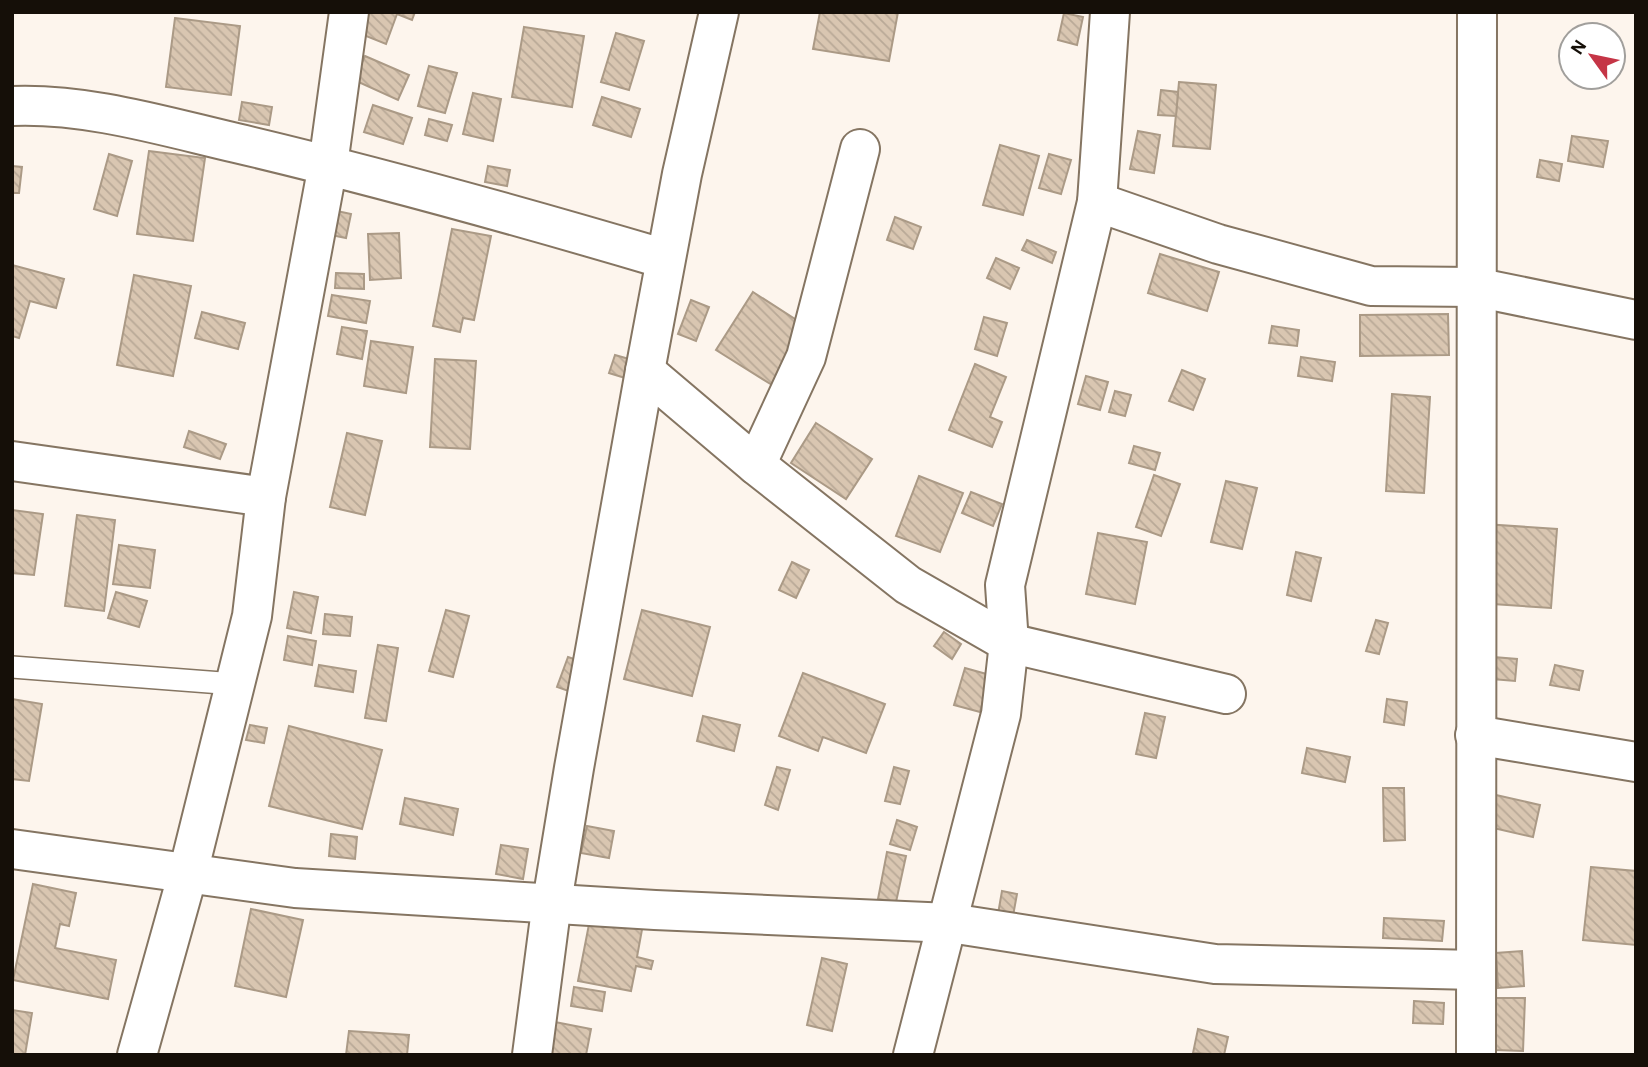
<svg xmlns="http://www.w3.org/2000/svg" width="1648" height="1067" font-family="'Alegreya Sans',sans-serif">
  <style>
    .building { fill: url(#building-back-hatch); stroke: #ab9a86; stroke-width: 2 }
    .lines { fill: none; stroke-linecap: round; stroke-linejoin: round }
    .service-casing { stroke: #857562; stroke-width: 24 }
    .minor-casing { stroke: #857562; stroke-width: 42 }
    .service { stroke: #fff; stroke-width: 21 }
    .minor { stroke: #fff; stroke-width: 38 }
  </style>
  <defs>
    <pattern id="building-back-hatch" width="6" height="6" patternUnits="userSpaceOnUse" patternTransform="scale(1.75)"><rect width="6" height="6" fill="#d9c6b1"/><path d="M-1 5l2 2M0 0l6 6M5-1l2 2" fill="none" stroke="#b9a997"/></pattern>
  </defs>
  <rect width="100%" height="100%" fill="#fdf5ed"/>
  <g class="building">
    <polygon points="364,12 415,12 412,20 397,14 386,44 356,32"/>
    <polygon points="820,12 898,12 889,61 813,49"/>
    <polygon points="1064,13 1083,17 1077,45 1058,40"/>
    <polygon points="175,18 240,26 231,95 166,87"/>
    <polygon points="524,27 584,36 572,107 512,97"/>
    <polygon points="616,33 644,41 629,90 601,82"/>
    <polygon points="365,56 409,75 398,100 354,80"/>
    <polygon points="429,66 457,73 445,113 418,106"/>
    <polygon points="1179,82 1216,85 1210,149 1173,146"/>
    <polygon points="1161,90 1178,92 1176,116 1158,115"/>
    <polygon points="473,93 501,99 493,141 463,134"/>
    <polygon points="602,97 640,109 631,137 593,125"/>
    <polygon points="242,102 272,107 269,125 239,120"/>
    <polygon points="373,105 412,118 403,144 364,132"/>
    <polygon points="429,119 452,125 447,141 425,135"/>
    <polygon points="1138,131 1160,135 1154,173 1130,169"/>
    <polygon points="1572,136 1608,141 1603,167 1568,161"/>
    <polygon points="1000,145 1039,156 1023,215 983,205"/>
    <polygon points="149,151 205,158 193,241 137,234"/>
    <polygon points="109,154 132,161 117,216 94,209"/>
    <polygon points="1049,154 1071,160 1061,194 1039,188"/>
    <polygon points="1540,160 1562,164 1559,181 1537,177"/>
    <polygon points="12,166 22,167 19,193 12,193"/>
    <polygon points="488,166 510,170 507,186 485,182"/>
    <polygon points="337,211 351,214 346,238 331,235"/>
    <polygon points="895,217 921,227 913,249 887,240"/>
    <polygon points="452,229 491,236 474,320 463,318 460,332 433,326"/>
    <polygon points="399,233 401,278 370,280 368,234"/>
    <polygon points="1027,240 1056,252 1052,263 1022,250"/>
    <polygon points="1160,254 1219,272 1207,311 1148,293"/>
    <polygon points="996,258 1019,268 1010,289 987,278"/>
    <polygon points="12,265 64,279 56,308 30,301 19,338 12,336"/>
    <polygon points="336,273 364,274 364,289 335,288"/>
    <polygon points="134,275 191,286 173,376 117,365"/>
    <polygon points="753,292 809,328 772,385 716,350"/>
    <polygon points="332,295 370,301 366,323 328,316"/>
    <polygon points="691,300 709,307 696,341 678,334"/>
    <polygon points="202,312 245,323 238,349 195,338"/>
    <polygon points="1448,314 1449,355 1360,356 1360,315"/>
    <polygon points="984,317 1007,323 997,356 975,349"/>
    <polygon points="1272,326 1299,330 1297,346 1269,343"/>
    <polygon points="342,327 367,331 362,359 337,354"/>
    <polygon points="371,341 413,347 406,393 364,386"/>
    <polygon points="615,355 643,363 638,382 609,373"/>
    <polygon points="1301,357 1335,362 1332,381 1298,376"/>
    <polygon points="435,359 476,361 470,449 430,447"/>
    <polygon points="975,364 1006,377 990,417 1002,422 992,447 949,430"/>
    <polygon points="1182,370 1205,379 1193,410 1169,401"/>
    <polygon points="1086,376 1108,382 1100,410 1078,404"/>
    <polygon points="1115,391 1131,395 1125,416 1109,412"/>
    <polygon points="1392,394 1430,397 1424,493 1386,491"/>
    <polygon points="816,423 872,459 846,499 791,463"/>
    <polygon points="189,431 226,444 220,459 184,447"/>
    <polygon points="347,433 382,441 365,515 330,507"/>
    <polygon points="1134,446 1160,453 1155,470 1129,463"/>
    <polygon points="1154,475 1180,484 1161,536 1136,527"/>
    <polygon points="919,476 963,493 940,552 896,536"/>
    <polygon points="1226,481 1257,488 1242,549 1211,542"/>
    <polygon points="971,492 1002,504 993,526 962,513"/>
    <polygon points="12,510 43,514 34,575 12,573"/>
    <polygon points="77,515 115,520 104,611 65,606"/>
    <polygon points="1484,524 1557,529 1551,608 1478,603"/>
    <polygon points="1098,533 1147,542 1135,604 1086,594"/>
    <polygon points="119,545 155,550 150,588 113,584"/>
    <polygon points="1296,552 1321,558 1311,601 1287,595"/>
    <polygon points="792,562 809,570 796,598 779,590"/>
    <polygon points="116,592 147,601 139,627 108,618"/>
    <polygon points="294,592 318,597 311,633 287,628"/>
    <polygon points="446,610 469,616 453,677 429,671"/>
    <polygon points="642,610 710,627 692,696 624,679"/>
    <polygon points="325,614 352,617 350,636 323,634"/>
    <polygon points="1376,620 1388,623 1379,654 1366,651"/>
    <polygon points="944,632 961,644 952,659 934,646"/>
    <polygon points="288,636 316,641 312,665 284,660"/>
    <polygon points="378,645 398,648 386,721 365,718"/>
    <polygon points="1481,656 1517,659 1515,681 1480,678"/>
    <polygon points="568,657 589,664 577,694 557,687"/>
    <polygon points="319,665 356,671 353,692 315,686"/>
    <polygon points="1555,665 1583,671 1579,690 1550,685"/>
    <polygon points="965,668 990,675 980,712 954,705"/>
    <polygon points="803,673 885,704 866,753 823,737 818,751 779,736"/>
    <polygon points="12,699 42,704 29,781 12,779"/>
    <polygon points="1387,699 1407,702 1404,725 1384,722"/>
    <polygon points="1145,713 1165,717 1156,758 1136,754"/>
    <polygon points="703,716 740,725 734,751 697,741"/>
    <polygon points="250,725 267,728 264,743 246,740"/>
    <polygon points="289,726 382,750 362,829 269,806"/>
    <polygon points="1307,748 1350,757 1345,782 1302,773"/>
    <polygon points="777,767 790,770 778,810 765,805"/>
    <polygon points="894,767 909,771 900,804 885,801"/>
    <polygon points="1383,788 1404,788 1405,840 1384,841"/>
    <polygon points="1496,795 1540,805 1533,837 1489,827"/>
    <polygon points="405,798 458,809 453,835 400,824"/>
    <polygon points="897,820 917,827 910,850 890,844"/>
    <polygon points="587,826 614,831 609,858 581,853"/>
    <polygon points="331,834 357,837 355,859 329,856"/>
    <polygon points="501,845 528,849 523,879 496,874"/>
    <polygon points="887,852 906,856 896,902 878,899"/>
    <polygon points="1591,867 1636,871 1636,945 1583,940"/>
    <polygon points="33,884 76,893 69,926 60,924 55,948 116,960 108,999 13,980"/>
    <polygon points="1002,891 1017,894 1013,916 998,914"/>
    <polygon points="251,909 303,920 286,997 235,986"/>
    <polygon points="591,914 643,924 637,957 653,961 651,969 636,966 631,991 578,981"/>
    <polygon points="1384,918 1444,921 1442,941 1383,938"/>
    <polygon points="1522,951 1524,986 1498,988 1496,953"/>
    <polygon points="822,958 847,964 832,1031 807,1025"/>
    <polygon points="574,987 605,992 602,1011 571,1006"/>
    <polygon points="1496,998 1525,998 1523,1051 1495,1050"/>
    <polygon points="1414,1001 1444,1003 1443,1024 1413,1023"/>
    <polygon points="12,1010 32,1013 25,1055 12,1055"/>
    <polygon points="555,1022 591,1029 586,1055 549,1055"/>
    <polygon points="1198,1029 1228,1037 1224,1055 1193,1053"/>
    <polygon points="349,1031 409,1035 407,1055 346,1055"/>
  </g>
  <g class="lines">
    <g class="service-casing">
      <polyline id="service" points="12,667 235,684"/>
    </g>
    <g class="minor-casing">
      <g id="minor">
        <path d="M12 106C87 103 163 126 236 143 380 177 523 217 665 259"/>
        <polyline points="1097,202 1218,244 1371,286 1475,287 1636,320"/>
        <polyline points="645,371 756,465 908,585 1009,643 1226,694"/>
        <polyline points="12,461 266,497"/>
        <polyline points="756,465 806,357 860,149"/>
        <polyline points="1475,735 1636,762"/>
        <polyline points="12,849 295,888 655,910 950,923 1215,964 1476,970"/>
        <polyline points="137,1055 188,873 252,616 266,497 328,165 349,12"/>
        <polyline points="532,1055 552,902 574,768 645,371 682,174 719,12"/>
        <polyline points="913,1055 1001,714 1009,643 1005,585 1097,202 1110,12"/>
        <polyline points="1476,1055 1477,12"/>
      </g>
    </g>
    <use href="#service" class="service"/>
    <use href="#minor" class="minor"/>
  </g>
  <rect width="1648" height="1067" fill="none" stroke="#150f08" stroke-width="28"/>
  <g transform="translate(1592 56) rotate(303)"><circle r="33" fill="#ffffff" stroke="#a19f9c" stroke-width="2"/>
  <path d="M0-5L12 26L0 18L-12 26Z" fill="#c53546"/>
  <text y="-10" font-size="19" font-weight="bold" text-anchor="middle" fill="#150f08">N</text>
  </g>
</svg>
